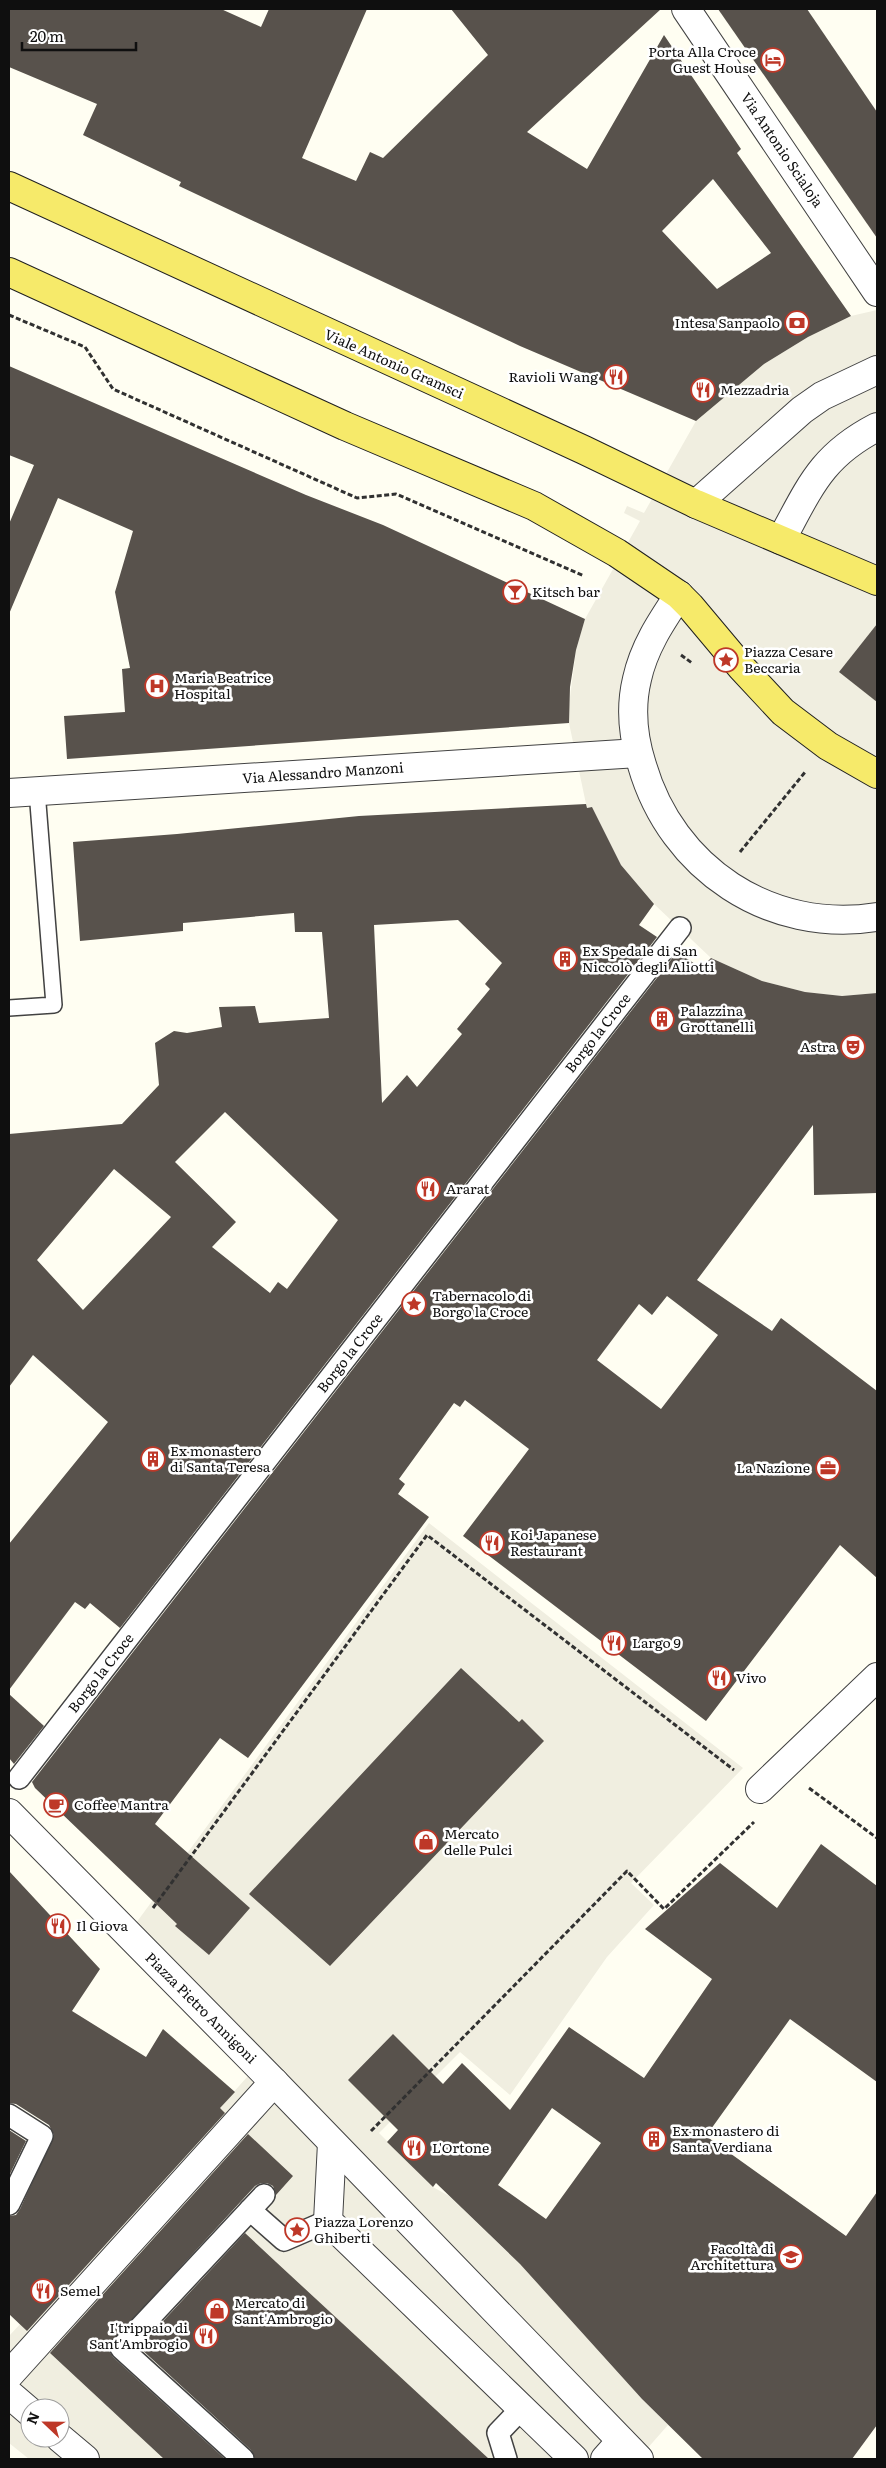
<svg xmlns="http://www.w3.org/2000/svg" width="886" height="2468" font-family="Literata,serif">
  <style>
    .plaza { fill: #f0eee0; fill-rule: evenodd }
    .building { fill: #58524c; fill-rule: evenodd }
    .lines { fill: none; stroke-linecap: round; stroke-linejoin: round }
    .service-casing { stroke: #424242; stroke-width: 18 }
    .pedestrian-casing { stroke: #424242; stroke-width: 24 }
    .minor-casing { stroke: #424242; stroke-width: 30 }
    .primary-casing { stroke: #202020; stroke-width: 30 }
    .path { stroke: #313131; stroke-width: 3; stroke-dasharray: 5 2.5; stroke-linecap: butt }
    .service { stroke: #fff; stroke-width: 15 }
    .pedestrian { stroke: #fff; stroke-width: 21 }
    .minor { stroke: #fff; stroke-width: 28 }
    .primary { stroke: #f6ea6a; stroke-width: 28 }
    .labels { text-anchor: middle; stroke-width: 5; stroke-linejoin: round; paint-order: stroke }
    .poi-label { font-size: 14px; fill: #0f0f0f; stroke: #fff; text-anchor: start }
    .street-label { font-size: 14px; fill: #0f0f0f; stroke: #fff }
  </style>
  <rect width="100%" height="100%" fill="#fffef2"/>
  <g class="plaza">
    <polygon points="877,310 877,993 842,996 805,992 762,981 711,958 654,904 621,865 592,807 587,808 586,804 569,723 569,705 576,650 585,619 640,521 624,513 627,506 644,513 696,421 764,364 808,337 851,316"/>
    <path d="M429 1523 743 1768 631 1883 654 1905 607 1957 510 2095 460 2052 379 2133 433 2187 449 2196 520 2264 642 2399 668 2425 638 2459H29L9 2443V2336L146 2190 257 2066 128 1934ZM250 1908 209 1955 176 1926ZM30 2408H60V2438H30Z"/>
  </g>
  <g class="building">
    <path d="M9 9H221L261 27 269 9H367L302 158 356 181 370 152 383 158 488 55 451 9H661L527 132 587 169 664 35 741 149 737 153 851 316 808 337 764 364 696 421 520 346 179 186 181 182 83 135 97 104 9 67ZM713 179 771 253 717 289 662 231Z"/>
    <polygon points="718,9 807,9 877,112 877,238"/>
    <polygon points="9,366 306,495 383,525 585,619 576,650 570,687 569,723 67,759 64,716 125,712 122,669 130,668 115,592 133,531 58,498 9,614 9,524 34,465 9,455"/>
    <polygon points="877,624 877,702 839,672"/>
    <path d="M586 804 587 808 592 807 621 865 654 904 639 925 657 937 120 1628 90 1603 85 1609 75 1602 9 1690V1544L108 1422 33 1355 9 1387V1134L122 1124 159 1085 155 1043 174 1031 187 1033 222 1027 219 1007 255 1006 259 1023 329 1018 322 932H295L294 913 183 923V931L80 941 73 842 177 834 359 816ZM458 920 502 963 485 984 490 989 457 1029 462 1034 417 1087 407 1075 382 1103 374 925ZM225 1112 338 1220 287 1289 278 1282 270 1293 212 1247 236 1222 175 1162ZM114 1169 171 1217 83 1310 37 1260Z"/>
    <path d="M677 952 701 968 711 958 762 981 805 992 842 996 877 993V1193L814 1195 813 1125 697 1280 772 1331 781 1318 877 1391V1578L840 1545 706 1721 463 1536 529 1449 465 1400 460 1407 454 1403 399 1479 405 1484 398 1494 429 1517 248 1758 220 1738 155 1824 250 1908 209 1955 175 1926 177 1924 35 1788 32 1782ZM667 1296 718 1335 661 1409 597 1360 639 1304 652 1315Z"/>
    <polygon points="461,1668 519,1722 522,1719 544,1741 330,1966 249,1894"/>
    <polygon points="9,1694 44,1726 14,1764 9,1758"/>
    <path d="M821 1844 877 1886V2082L790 2019 706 2136 846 2236 877 2192V2425L852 2459H703L642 2399 520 2264 436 2183 433 2187 387 2142 398 2130 348 2080 393 2034 443 2084 462 2063 510 2110 569 2027 644 2078 712 1979 645 1929 720 1863 777 1908ZM552 2108 601 2143 546 2219 498 2185Z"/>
    <polygon points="9,1871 100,1969 72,2011 146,2057 163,2029 235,2092 220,2108 225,2113 27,2331 9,2314 9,2216 16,2215 20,2209 54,2135 49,2125 16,2104 9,2103"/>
    <polygon points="9,2130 26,2141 9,2176"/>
    <polygon points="248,2134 293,2176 276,2195 273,2186 267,2183 261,2183 255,2186 109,2345 109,2351 113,2357 225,2459 164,2459 50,2353"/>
    <polygon points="245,2233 276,2262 489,2459 255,2459 251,2450 139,2347"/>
  </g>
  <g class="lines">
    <g class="service-casing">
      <polyline id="service" points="9,1008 54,1005 37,791"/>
    </g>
    <g class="pedestrian-casing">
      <g id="pedestrian">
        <polyline points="19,1778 680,928"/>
        <polyline points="9,2115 42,2136 9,2204"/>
        <polyline points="250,2210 264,2195"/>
        <polyline points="243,2459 121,2348 250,2210 284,2240 328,2221"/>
        <polyline points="506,2459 498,2433 521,2409"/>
      </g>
    </g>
    <g class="minor-casing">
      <g id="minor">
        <polyline points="686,9 877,292"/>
        <polyline points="696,504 802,410 822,396 877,370"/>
        <path d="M781 540C810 487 821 456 877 427"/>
        <path d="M679 595C661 622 644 647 637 679 630 708 633 737 642 765 672 869 770 934 877 917"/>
        <polyline points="9,793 638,753"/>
        <polyline points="760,1789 877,1677"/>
        <polyline points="9,1813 274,2082 639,2459"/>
        <polyline points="332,2143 328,2221 574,2459"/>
        <polyline points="9,2375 274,2082"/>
        <polyline points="9,2394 30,2412"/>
        <polyline points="60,2438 85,2459"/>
        <polyline points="605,2459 621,2441"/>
      </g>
    </g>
    <g class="primary-casing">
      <g id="primary">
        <polyline points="9,186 584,450 696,504 877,581"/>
        <polyline points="9,272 345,426 534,506 617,553 679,595 690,606 742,668 783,712 828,746 877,774"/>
      </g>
    </g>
    <g class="path">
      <polyline points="9,315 85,347 113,389 357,498 396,494 584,576"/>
      <polyline points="681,655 692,663"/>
      <polyline points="740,852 806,771"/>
      <polyline points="809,1788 877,1838"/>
      <polyline points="153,1908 427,1535 734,1770"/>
      <polyline points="371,2131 627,1871 664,1909 754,1822"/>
    </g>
    <use href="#service" class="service"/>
    <use href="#pedestrian" class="pedestrian"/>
    <use href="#minor" class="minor"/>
    <use href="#primary" class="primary"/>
  </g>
  <defs>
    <g id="hotel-ring" transform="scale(1.25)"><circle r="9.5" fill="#fff" stroke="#be3828" stroke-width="1.5"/><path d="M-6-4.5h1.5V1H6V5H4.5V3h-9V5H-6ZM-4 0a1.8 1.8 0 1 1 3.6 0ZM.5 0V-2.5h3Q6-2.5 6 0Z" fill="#be3828"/></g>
    <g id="bank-ring" transform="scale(1.25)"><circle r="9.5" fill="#fff" stroke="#be3828" stroke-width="1.5"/><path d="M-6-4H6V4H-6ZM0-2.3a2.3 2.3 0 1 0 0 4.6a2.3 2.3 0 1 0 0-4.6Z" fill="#be3828"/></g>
    <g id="restaurant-ring" transform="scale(1.25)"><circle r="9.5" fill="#fff" stroke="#be3828" stroke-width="1.5"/><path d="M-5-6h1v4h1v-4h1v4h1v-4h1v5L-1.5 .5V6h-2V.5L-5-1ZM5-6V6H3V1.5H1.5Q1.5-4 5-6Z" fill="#be3828"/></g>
    <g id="bar-ring" transform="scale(1.25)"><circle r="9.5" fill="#fff" stroke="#be3828" stroke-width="1.5"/><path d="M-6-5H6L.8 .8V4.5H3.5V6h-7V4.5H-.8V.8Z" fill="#be3828"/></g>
    <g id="sight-ring" transform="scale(1.25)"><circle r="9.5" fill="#fff" stroke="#be3828" stroke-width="1.5"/><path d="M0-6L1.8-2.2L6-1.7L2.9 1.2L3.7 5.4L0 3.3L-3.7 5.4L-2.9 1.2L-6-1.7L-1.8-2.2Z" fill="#be3828"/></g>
    <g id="hospital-ring" transform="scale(1.25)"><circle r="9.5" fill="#fff" stroke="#be3828" stroke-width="1.5"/><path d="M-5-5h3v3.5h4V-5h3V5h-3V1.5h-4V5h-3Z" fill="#be3828"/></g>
    <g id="building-ring" transform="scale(1.25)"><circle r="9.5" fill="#fff" stroke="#be3828" stroke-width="1.5"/><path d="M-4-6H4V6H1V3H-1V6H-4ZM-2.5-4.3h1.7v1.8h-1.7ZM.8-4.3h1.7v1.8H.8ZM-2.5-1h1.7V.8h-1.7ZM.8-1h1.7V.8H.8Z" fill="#be3828"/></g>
    <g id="theatre-ring" transform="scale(1.25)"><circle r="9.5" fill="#fff" stroke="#be3828" stroke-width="1.5"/><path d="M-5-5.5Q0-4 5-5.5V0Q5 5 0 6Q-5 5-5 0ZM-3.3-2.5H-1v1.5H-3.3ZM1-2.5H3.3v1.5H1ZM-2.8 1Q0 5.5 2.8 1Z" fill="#be3828"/></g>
    <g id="office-ring" transform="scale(1.25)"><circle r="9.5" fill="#fff" stroke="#be3828" stroke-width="1.5"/><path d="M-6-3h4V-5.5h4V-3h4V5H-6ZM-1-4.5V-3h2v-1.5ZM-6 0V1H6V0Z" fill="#be3828"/></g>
    <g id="cafe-ring" transform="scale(1.25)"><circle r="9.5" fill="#fff" stroke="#be3828" stroke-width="1.5"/><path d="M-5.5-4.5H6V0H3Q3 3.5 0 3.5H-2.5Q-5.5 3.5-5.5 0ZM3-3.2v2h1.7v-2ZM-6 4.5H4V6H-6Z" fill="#be3828"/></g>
    <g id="shop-ring" transform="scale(1.25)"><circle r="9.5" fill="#fff" stroke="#be3828" stroke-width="1.5"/><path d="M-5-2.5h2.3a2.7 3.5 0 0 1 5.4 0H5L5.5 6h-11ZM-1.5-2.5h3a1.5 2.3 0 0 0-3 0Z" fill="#be3828"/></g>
    <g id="university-ring" transform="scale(1.25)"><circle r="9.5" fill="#fff" stroke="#be3828" stroke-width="1.5"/><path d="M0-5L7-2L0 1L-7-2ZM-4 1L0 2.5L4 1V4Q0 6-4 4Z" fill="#be3828"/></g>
  </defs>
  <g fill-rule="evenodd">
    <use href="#hotel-ring" x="773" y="60"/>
    <use href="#bank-ring" x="797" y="323"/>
    <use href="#restaurant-ring" x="616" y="377"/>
    <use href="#restaurant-ring" x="703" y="390"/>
    <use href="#bar-ring" x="515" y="592"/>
    <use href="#sight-ring" x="726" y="660"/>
    <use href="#hospital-ring" x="157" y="686"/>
    <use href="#building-ring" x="565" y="959"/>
    <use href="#building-ring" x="662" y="1019"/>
    <use href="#theatre-ring" x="853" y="1047"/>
    <use href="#restaurant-ring" x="428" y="1189"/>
    <use href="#sight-ring" x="414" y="1304"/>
    <use href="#building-ring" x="153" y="1459"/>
    <use href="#office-ring" x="828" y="1468"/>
    <use href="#restaurant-ring" x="492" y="1543"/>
    <use href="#restaurant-ring" x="614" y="1643"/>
    <use href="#restaurant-ring" x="719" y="1678"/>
    <use href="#cafe-ring" x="56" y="1805"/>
    <use href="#shop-ring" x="426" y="1842"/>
    <use href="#restaurant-ring" x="58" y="1926"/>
    <use href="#building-ring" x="654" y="2139"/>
    <use href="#restaurant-ring" x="414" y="2148"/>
    <use href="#sight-ring" x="297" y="2230"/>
    <use href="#university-ring" x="791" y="2257"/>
    <use href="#restaurant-ring" x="43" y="2291"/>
    <use href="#shop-ring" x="217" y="2311"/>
    <use href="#restaurant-ring" x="206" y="2336"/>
  </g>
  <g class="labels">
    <g class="poi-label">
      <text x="756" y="57" text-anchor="end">Porta Alla Croce<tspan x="756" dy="16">Guest House</tspan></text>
      <text x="780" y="328" text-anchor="end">Intesa Sanpaolo</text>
      <text x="598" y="382" text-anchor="end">Ravioli Wang</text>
      <text x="720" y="395">Mezzadria</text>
      <text x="532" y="597">Kitsch bar</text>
      <text x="744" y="657">Piazza Cesare<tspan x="744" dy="16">Beccaria</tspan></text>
      <text x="174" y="683">Maria Beatrice<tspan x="174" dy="16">Hospital</tspan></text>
      <text x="582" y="956">Ex Spedale di San<tspan x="582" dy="16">Niccolò degli Aliotti</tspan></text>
      <text x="680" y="1016">Palazzina<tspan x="680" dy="16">Grottanelli</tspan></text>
      <text x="836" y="1052" text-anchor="end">Astra</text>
      <text x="446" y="1194">Ararat</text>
      <text x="432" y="1301">Tabernacolo di<tspan x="432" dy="16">Borgo la Croce</tspan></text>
      <text x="170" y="1456">Ex monastero<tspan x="170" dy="16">di Santa Teresa</tspan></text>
      <text x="810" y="1473" text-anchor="end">La Nazione</text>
      <text x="510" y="1540">Koi Japanese<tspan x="510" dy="16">Restaurant</tspan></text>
      <text x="632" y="1648">Largo 9</text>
      <text x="736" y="1683">Vivo</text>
      <text x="74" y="1810">Coffee Mantra</text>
      <text x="444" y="1839">Mercato<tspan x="444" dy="16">delle Pulci</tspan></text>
      <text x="76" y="1931">Il Giova</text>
      <text x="672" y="2136">Ex monastero di<tspan x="672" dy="16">Santa Verdiana</tspan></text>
      <text x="432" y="2153">L'Ortone</text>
      <text x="314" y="2227">Piazza Lorenzo<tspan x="314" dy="16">Ghiberti</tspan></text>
      <text x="774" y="2254" text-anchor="end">Facoltà di<tspan x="774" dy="16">Architettura</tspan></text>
      <text x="60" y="2296">Semel</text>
      <text x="234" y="2308">Mercato di<tspan x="234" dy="16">Sant'Ambrogio</tspan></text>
      <text x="188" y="2333" text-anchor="end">I'trippaio di<tspan x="188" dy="16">Sant'Ambrogio</tspan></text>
    </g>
    <g class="street-label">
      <text transform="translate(782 150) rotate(56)" y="5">Via Antonio Scialoja</text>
      <text transform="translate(394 364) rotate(24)" y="5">Viale Antonio Gramsci</text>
      <text transform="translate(323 773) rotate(-4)" y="5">Via Alessandro Manzoni</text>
      <text transform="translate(598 1033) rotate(-52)" y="5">Borgo la Croce</text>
      <text transform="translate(350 1353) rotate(-52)" y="5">Borgo la Croce</text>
      <text transform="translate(101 1673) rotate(-52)" y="5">Borgo la Croce</text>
      <text transform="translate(201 2008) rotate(45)" y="5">Piazza Pietro Annigoni</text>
    </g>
  </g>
  <rect width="886" height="2468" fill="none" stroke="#0f0f0f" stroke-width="20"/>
  <g transform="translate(45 2423) rotate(292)"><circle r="24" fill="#ffffff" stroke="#9f9f9f"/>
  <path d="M0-4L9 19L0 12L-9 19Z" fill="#be3828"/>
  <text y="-8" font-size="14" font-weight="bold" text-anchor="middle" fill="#0f0f0f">N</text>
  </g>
  <path d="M22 42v8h114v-8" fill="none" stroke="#0f0f0f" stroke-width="2.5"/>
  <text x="30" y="42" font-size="15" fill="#0f0f0f" stroke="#ffffff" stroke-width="4" paint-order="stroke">20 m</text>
</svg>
